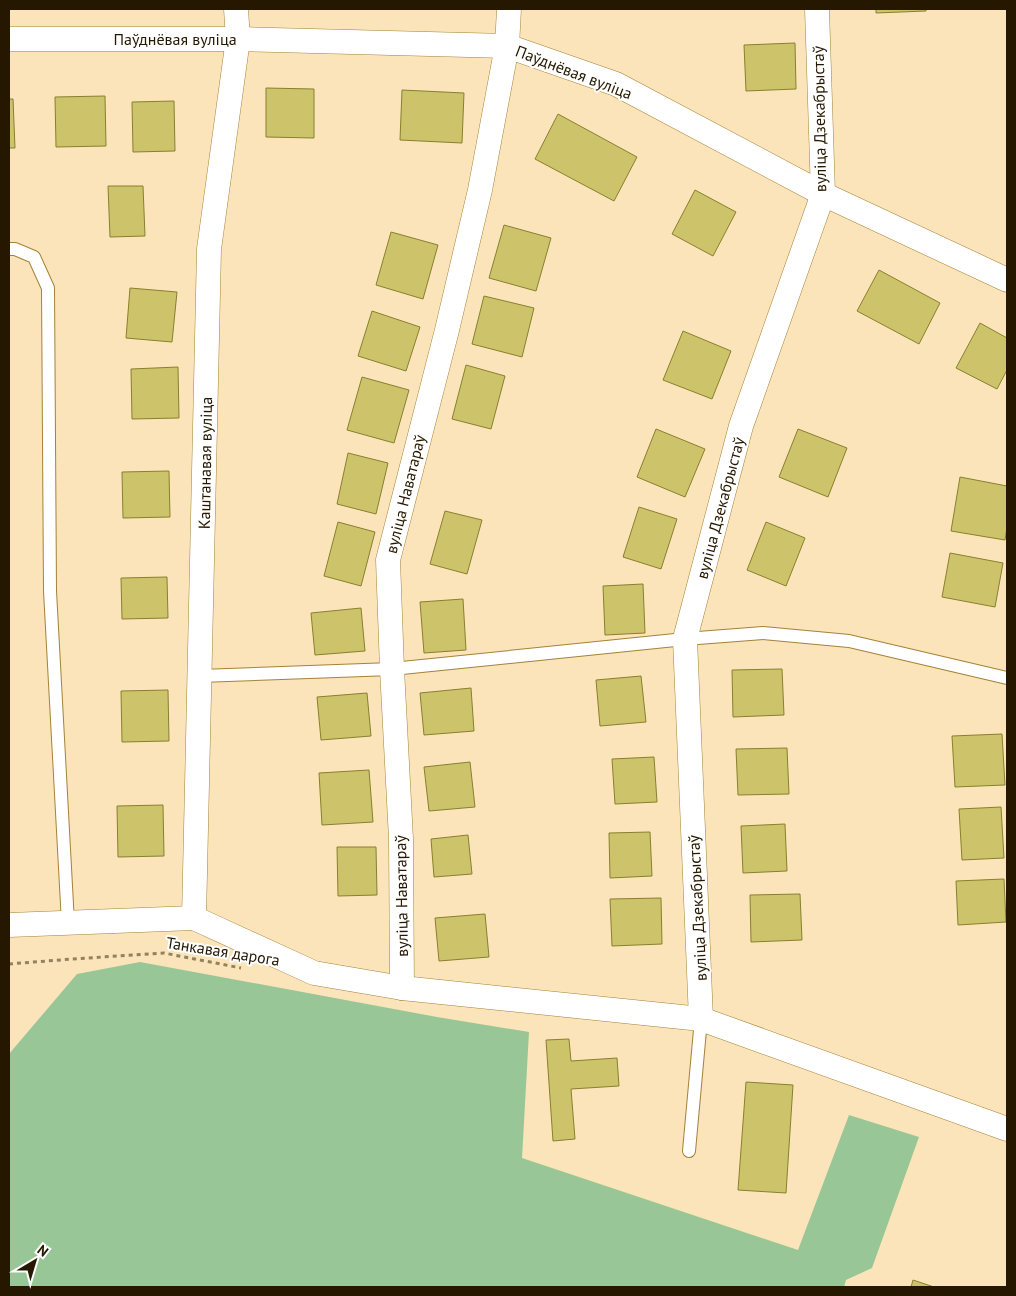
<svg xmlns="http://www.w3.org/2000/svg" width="1016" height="1296" font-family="'PT Sans',sans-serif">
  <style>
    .green { fill: #99c696 }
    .building { fill: #cdc36a; stroke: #88802e }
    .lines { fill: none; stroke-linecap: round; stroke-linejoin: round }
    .service-casing { stroke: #a58237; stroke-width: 14 }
    .minor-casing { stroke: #a58237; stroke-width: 25 }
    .path { stroke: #93815f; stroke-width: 3; stroke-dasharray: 4 4; stroke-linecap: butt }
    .service { stroke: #fff; stroke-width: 12 }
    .minor { stroke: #fff; stroke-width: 24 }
    .labels { text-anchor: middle; stroke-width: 4; stroke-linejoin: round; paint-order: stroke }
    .street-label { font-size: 16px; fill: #261800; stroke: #fff }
  </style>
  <rect width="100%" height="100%" fill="#fbe4b9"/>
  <polygon class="green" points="140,962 437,1017 529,1032 522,1158 798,1250 849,1115 919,1137 872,1268 846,1280 844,1287 9,1287 9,1054 77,974"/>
  <g class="building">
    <polygon points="876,9 926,9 926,11 876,13"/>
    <polygon points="795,43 796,89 746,91 744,45"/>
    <polygon points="266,88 314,89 314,138 266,137"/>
    <polygon points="402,90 464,93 462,143 400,140"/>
    <polygon points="105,96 106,146 56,147 55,97"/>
    <polygon points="9,99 13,99 15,148 9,148"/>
    <polygon points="174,101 175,151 133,152 132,102"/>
    <polygon points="558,114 637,157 614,201 535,159"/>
    <polygon points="108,186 143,186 145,236 110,237"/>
    <polygon points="695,190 736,212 713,256 672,234"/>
    <polygon points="504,225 551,238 536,291 489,278"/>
    <polygon points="391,232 438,245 423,299 376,285"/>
    <polygon points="879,270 940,303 919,344 857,311"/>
    <polygon points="130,288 177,292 172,342 126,338"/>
    <polygon points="484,296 534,308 522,357 472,344"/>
    <polygon points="372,311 420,327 406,371 358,356"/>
    <polygon points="980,323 1007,338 1007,370 997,389 956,368"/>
    <polygon points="683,331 731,351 712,399 663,380"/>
    <polygon points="466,365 505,376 491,429 452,419"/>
    <polygon points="178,367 179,418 132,419 131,369"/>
    <polygon points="362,377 409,390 394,443 347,430"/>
    <polygon points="656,429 705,449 685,497 637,477"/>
    <polygon points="798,429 847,448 828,497 779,477"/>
    <polygon points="348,453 388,463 376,514 337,504"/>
    <polygon points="169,471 170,517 123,518 122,472"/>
    <polygon points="960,477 1007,486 1007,527 1005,540 951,531"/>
    <polygon points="639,507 677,519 661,569 623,557"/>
    <polygon points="445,511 482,520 467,574 430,564"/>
    <polygon points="338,522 375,532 361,586 324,576"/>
    <polygon points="766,522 805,538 786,586 747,570"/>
    <polygon points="950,553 1003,563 995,607 942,597"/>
    <polygon points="167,577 168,618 122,619 121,578"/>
    <polygon points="643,584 645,633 605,635 603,586"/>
    <polygon points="463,599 466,650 424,653 420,602"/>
    <polygon points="361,608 365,651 315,655 311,613"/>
    <polygon points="782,669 784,715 733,717 732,670"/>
    <polygon points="641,676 646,722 600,726 596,680"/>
    <polygon points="471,688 474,731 424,735 420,693"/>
    <polygon points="168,690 169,741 122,742 121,691"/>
    <polygon points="367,693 371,736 321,740 317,697"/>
    <polygon points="1002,734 1005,785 955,787 952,736"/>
    <polygon points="787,748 789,794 738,795 736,749"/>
    <polygon points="654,757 657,802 615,804 612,759"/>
    <polygon points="470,762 475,807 429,811 424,767"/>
    <polygon points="369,770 373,822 322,825 319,773"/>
    <polygon points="163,805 164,856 118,857 117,806"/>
    <polygon points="1001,807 1004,858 962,860 959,809"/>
    <polygon points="785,824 787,871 743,873 741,826"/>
    <polygon points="650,832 652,876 610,878 609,833"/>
    <polygon points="468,835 472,874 434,877 431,839"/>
    <polygon points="337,847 376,847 377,895 338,896"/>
    <polygon points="1004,879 1006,922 958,925 956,881"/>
    <polygon points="800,894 802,940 751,942 750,895"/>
    <polygon points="661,898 662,944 612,946 610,899"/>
    <polygon points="485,914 489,957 439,961 435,918"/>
    <polygon points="569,1039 571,1061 617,1058 619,1086 571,1089 575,1139 553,1141 546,1040"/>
    <polygon points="746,1082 793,1085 786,1193 738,1190"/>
    <polygon points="913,1280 934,1287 911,1287"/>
  </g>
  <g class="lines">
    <g class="service-casing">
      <g id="service">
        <polyline points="9,249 15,249 34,257 48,288 50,591 68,923"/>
        <polyline points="200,676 392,669 685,639 763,633 849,641 1007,678"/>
        <polyline points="689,1151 701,1019"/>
      </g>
    </g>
    <g class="minor-casing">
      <g id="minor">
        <polyline points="9,39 238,39 507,46 616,84 823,194 1007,280"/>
        <polyline points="194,918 209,249 238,39 236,9"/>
        <polyline points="9,925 194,918 314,973 402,988 701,1019 1007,1129"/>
        <polyline points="402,988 401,839 392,669 388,560 447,330 480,190 507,46 509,9"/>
        <polyline points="701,1019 685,639 741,426 823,194 817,9"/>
      </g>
    </g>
    <polyline class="path" points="9,964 72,959 164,953 241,968"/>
    <use href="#service" class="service"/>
    <use href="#minor" class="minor"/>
  </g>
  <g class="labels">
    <g class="street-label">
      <text x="175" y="45">Паўднёвая вуліца</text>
      <text transform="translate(574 72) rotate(21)" y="6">Паўднёвая вуліца</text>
      <text transform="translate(819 119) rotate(-91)" y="6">вуліца Дзекабрыстаў</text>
      <text transform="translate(205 463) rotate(-89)" y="6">Каштанавая вуліца</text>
      <text transform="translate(405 494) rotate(-76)" y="6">вуліца Наватараў</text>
      <text transform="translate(720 508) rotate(-75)" y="6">вуліца Дзекабрыстаў</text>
      <text transform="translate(401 896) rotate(-91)" y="6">вуліца Наватараў</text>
      <text transform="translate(697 908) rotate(-93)" y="6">вуліца Дзекабрыстаў</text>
      <text transform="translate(223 951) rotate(9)" y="6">Танкавая дарога</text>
    </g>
  </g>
  <rect width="1016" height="1296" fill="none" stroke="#261800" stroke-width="20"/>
  <g transform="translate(35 1261) rotate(38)" stroke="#ffffff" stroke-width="4" paint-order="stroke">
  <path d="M0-4L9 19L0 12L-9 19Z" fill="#261800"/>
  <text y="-8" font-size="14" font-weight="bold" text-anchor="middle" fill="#261800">N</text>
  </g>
</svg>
